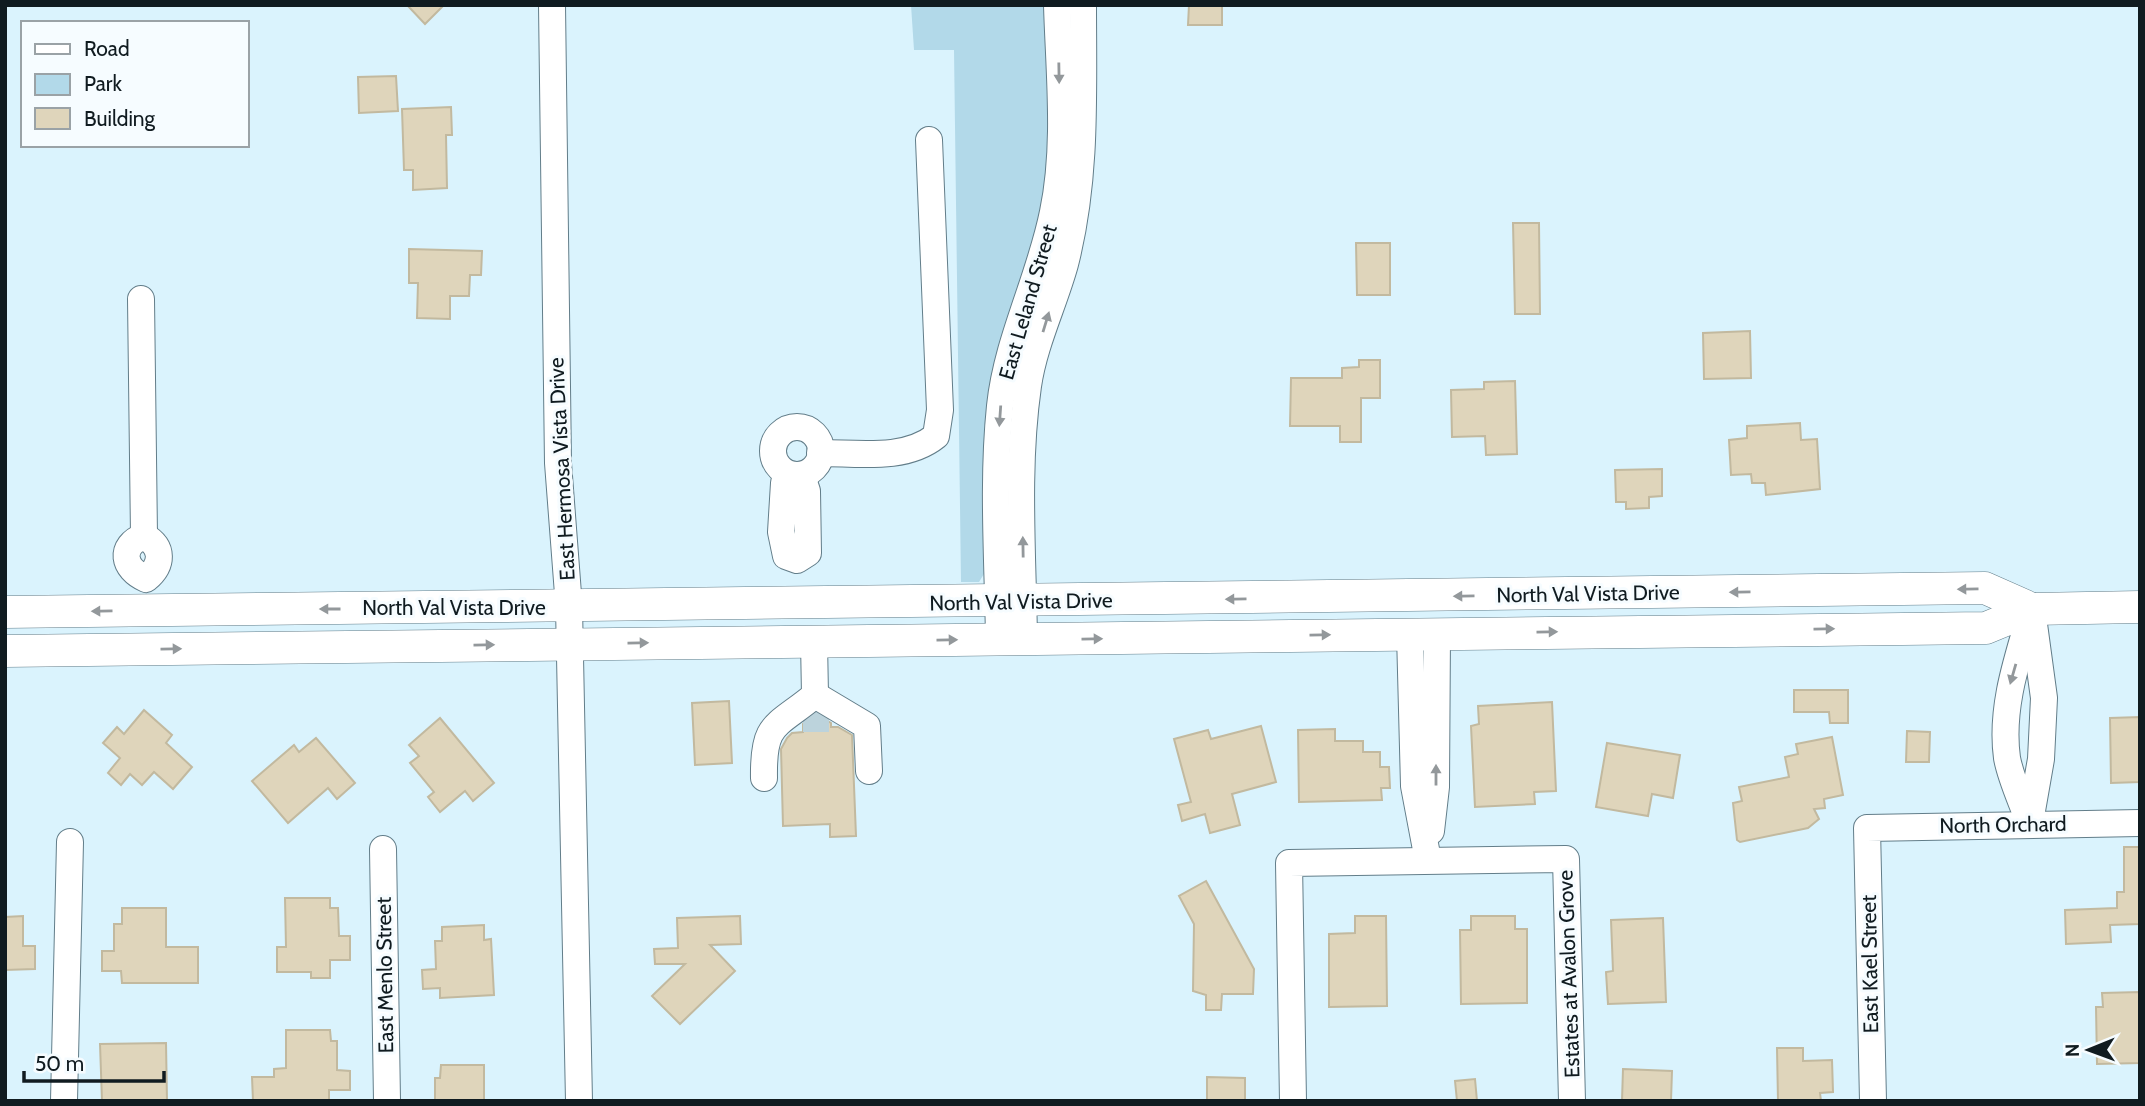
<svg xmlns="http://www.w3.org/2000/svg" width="2145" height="1106" font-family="Cabin,sans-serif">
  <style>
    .green { fill: #b2d9e9 }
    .building { fill: #dfd5bb; stroke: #c2b99f; stroke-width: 2 }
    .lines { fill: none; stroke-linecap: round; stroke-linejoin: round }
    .minor-tunnel { stroke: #bcd3dc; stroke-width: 26; stroke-dasharray: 26 13; stroke-linecap: butt }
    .minor-casing { stroke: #627d89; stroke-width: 28 }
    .major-casing { stroke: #627d89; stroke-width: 33 }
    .minor { stroke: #fff; stroke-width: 26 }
    .major { stroke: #fff; stroke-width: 32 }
    .oneway { fill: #93989b }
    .labels { text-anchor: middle; stroke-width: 6; stroke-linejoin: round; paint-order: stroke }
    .street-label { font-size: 21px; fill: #101b20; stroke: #f6fcff }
  </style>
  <rect width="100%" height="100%" fill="#daf3fd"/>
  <polygon class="green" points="911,5 1045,5 1048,149 1043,204 992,381 984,429 987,569 979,582 961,582 954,50 914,50"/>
  <g class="building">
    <polygon points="407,5 444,5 425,24"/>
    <polygon points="1189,5 1222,5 1222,25 1188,25"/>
    <polygon points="396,76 398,111 359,113 358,77"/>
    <polygon points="451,107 452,135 446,135 447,188 413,190 413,170 404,170 402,109"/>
    <polygon points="1513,223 1539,223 1540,314 1515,314"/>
    <polygon points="1356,243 1390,243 1390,295 1357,295"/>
    <polygon points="409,249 482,251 481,275 470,275 469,296 450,296 450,319 417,318 418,283 409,283"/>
    <polygon points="1750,331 1751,378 1704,379 1703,333"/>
    <polygon points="1359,360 1380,360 1380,398 1361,398 1361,442 1340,442 1340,426 1290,426 1291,378 1342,378 1342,368 1359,367"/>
    <polygon points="1515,381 1517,454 1486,455 1485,436 1452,437 1451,390 1484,389 1484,382"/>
    <polygon points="1800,423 1801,440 1817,439 1820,489 1766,495 1765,483 1752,483 1751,474 1731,475 1729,440 1747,438 1747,426"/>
    <polygon points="1662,469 1662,496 1649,497 1649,508 1626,509 1626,502 1616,502 1615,470"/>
    <polygon points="1794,690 1848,690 1848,723 1830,723 1829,712 1794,712"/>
    <polygon points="729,701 732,763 695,765 692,703"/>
    <polygon points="1552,702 1556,791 1534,792 1535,804 1475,807 1471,726 1479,724 1478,706"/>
    <polygon points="144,710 172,735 166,743 192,767 173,789 154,772 142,785 130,774 121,785 108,773 120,758 103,743 117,727 124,734"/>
    <polygon points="816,714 831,723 831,727 838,727 852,735 856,836 830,837 830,824 783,826 781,749 787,738 792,733 803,732 803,724"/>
    <polygon points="2140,717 2140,782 2111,783 2110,718"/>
    <polygon points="440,718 494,783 473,801 465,791 440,812 428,797 434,792 410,763 419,756 409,745"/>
    <polygon points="1261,726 1276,782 1232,794 1240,825 1210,833 1205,814 1182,821 1178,805 1191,802 1174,739 1208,730 1211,739"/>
    <polygon points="1335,729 1335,741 1363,741 1363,752 1380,752 1380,767 1389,767 1390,788 1381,788 1382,800 1299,802 1298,730"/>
    <polygon points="1907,731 1930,732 1929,762 1906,762"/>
    <polygon points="1832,737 1843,795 1824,799 1825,808 1814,809 1819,819 1808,828 1740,842 1737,840 1733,803 1742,801 1739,787 1789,777 1785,757 1798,754 1796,744"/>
    <polygon points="316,738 355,783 337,799 328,788 288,823 252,781 294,745 299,752"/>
    <polygon points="1607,743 1680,755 1673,798 1652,794 1648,816 1596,807"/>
    <polygon points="2124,847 2140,847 2140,924 2110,925 2111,942 2066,944 2065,910 2117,908 2117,892 2124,892"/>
    <polygon points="1206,881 1254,969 1253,994 1222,994 1221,1010 1206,1010 1206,995 1193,991 1194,924 1179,896"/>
    <polygon points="285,898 330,898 330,908 338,908 339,936 350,936 350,960 330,960 330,978 311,978 311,972 277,972 277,947 286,947"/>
    <polygon points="122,908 166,908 166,947 198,947 198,983 122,983 121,971 102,971 102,951 114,951 114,924 122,924"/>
    <polygon points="23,916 23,946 35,946 35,969 5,970 5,917"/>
    <polygon points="740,916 741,944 710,945 735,971 680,1024 652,996 685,964 655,964 654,949 678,948 677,918"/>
    <polygon points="1355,916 1386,916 1387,1006 1329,1007 1329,934 1355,933"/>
    <polygon points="1471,916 1515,916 1515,929 1527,929 1527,1003 1461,1004 1460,930 1471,930"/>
    <polygon points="1663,918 1666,1002 1608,1004 1606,972 1613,971 1611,920"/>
    <polygon points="484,925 484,940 491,939 494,995 440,998 440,988 423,989 422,970 436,969 435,941 442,941 442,927"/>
    <polygon points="2140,992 2140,1063 2097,1064 2096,1007 2103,1007 2102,993"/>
    <polygon points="286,1030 330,1030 331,1041 337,1041 337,1070 350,1071 350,1090 329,1090 329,1101 253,1101 252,1077 274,1077 274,1069 286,1068"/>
    <polygon points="166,1043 167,1101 102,1101 100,1044"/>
    <polygon points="1777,1048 1803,1048 1803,1061 1832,1060 1833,1092 1820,1093 1821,1101 1778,1101"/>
    <polygon points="441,1065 484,1065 484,1101 435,1101 435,1078 440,1078"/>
    <polygon points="1623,1069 1672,1071 1671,1101 1622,1101"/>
    <polygon points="1207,1077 1245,1078 1245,1101 1207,1101"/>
    <polygon points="1475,1079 1477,1101 1457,1101 1455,1081"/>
  </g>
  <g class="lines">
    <polyline class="minor-tunnel" points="803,719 831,719"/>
    <g class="minor-casing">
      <g id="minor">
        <polyline points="552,5 558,463 569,607 579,1101"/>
        <polyline points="141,299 144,536"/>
        <circle cx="797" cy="451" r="24"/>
        <path d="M820 453C858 453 905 461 936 436L940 410 929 140"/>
        <polygon points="794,475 804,482 807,491 808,553 797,560 786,556 781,532 784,483"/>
        <path d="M144 536C164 547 163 565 146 579 123 569 118 546 144 536Z"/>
        <polyline points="1410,634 1414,786 1428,860"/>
        <path d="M999 640C998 563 992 483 1000 406 1007 339 1040 278 1053 212 1067 145 1059 73 1057 5"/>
        <path d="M1024 640C1023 556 1016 469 1028 386 1034 344 1054 304 1065 264 1087 179 1083 92 1083 5"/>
        <polyline points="815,695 867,726 869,771"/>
        <path d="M764 778C763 722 775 728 815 695L814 642"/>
        <polyline points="2030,822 2041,759 2044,698 2033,617"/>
        <path d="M2030 825C2023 804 2011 780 2007 758 2000 707 2018 657 2032 609"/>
        <polyline points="1431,831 1436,787 1437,634"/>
        <polyline points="383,849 387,1101"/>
        <polyline points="64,1101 70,842"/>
        <polyline points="1293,1101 1289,863 1566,859 1572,1101"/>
        <polyline points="1873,1101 1867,828 2140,823"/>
      </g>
    </g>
    <g class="major-casing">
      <g id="major">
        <polyline points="5,612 1985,588 2032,609"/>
        <polyline points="5,651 1986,628 2032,609 2140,607"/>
      </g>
    </g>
    <use href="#minor" class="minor"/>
    <use href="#major" class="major"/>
  </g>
  <defs><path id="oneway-solid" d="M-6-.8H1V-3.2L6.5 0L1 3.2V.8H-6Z" transform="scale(1.75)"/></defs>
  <g class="oneway">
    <use href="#oneway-solid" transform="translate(1059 73) rotate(89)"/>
    <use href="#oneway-solid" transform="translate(1046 322) rotate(-73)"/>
    <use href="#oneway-solid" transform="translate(1000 416) rotate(94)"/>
    <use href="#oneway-solid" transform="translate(1023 547) rotate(-91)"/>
    <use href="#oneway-solid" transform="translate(1968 589) rotate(179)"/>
    <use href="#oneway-solid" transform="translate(1740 592) rotate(179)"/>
    <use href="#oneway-solid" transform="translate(1464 596) rotate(179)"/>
    <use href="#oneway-solid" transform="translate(1236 599) rotate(179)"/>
    <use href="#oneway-solid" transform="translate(330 609) rotate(180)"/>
    <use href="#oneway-solid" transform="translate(102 611) rotate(179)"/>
    <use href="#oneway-solid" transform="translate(1824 629) rotate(-1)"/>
    <use href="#oneway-solid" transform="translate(1547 632) rotate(-1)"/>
    <use href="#oneway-solid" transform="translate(1320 635) rotate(-1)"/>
    <use href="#oneway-solid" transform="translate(1092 639) rotate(-1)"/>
    <use href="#oneway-solid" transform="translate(947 640) rotate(-1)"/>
    <use href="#oneway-solid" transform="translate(638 643) rotate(-1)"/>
    <use href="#oneway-solid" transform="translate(484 645) rotate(-1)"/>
    <use href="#oneway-solid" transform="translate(171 649) rotate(-1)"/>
    <use href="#oneway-solid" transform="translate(2013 674) rotate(106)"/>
    <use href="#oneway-solid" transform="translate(1436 775) rotate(-90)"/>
  </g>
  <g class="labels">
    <g class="street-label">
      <text transform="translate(1028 302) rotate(-74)" y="7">East Leland Street</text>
      <text transform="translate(562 469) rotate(-93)" y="7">East Hermosa Vista Drive</text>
      <text transform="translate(1588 594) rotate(-1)" y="7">North Val Vista Drive</text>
      <text transform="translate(1021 602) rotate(-1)" y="7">North Val Vista Drive</text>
      <text x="454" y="615">North Val Vista Drive</text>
      <text transform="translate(2003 825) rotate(-1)" y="7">North Orchard</text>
      <text transform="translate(1870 964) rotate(-91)" y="7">East Kael Street</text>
      <text transform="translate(1569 974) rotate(-92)" y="7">Estates at Avalon Grove</text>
      <text transform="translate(385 975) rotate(-91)" y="7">East Menlo Street</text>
    </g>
  </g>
  <rect width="2145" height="1106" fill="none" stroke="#101b20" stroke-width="14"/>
  <rect x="21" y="21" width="228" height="126" fill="#f6fcff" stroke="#9aa2a6" stroke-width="2"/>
  <rect x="35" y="44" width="35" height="10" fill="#ffffff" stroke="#9aa2a6" stroke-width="2"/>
  <text x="84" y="56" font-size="21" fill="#101b20">Road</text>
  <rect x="35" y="74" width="35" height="21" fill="#b2d9e9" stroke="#9aa2a6" stroke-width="2"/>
  <text x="84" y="91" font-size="21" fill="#101b20">Park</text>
  <rect x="35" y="108" width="35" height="21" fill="#dfd5bb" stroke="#9aa2a6" stroke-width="2"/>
  <text x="84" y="126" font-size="21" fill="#101b20">Building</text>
  <g transform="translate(2089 1050) rotate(269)" stroke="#f6fcff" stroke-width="5" paint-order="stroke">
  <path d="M0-5L12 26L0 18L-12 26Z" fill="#101b20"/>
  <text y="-10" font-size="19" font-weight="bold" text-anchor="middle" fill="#101b20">N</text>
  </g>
  <path d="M24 1071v10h140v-10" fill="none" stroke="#101b20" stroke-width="3.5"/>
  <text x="35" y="1071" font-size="21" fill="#101b20" stroke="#f6fcff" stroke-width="5" paint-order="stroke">50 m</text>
</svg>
